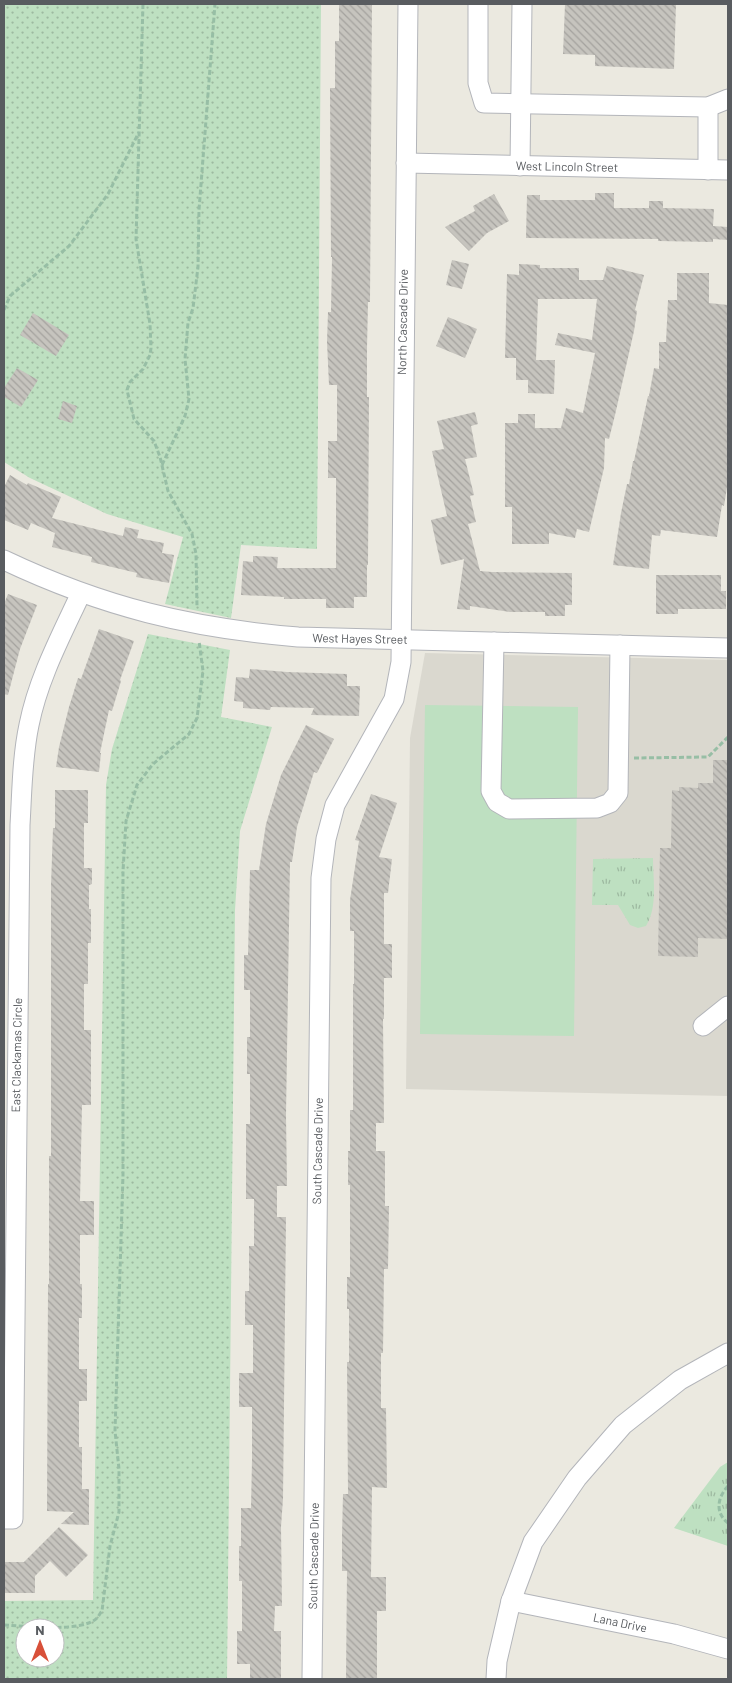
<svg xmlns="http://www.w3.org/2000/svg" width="732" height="1683" font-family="Barlow,sans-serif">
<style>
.education{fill:#dad8cf}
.grass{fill:url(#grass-dots);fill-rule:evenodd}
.park{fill:url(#park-tufts)}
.pitch{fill:#bee0c1}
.building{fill:url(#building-back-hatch)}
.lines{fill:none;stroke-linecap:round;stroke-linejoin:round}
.minor-casing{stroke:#b3b5ba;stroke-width:21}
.path{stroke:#97bea5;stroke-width:3;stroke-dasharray:5 2.5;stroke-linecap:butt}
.minor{stroke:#fff;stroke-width:19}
.labels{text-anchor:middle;stroke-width:4;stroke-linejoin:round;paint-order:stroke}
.street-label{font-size:12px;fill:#595c60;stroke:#fff}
</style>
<defs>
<pattern id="grass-dots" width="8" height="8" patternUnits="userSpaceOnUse" patternTransform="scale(1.25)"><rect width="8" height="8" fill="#bee0c1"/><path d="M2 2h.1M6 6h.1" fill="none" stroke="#9db9a0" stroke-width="1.8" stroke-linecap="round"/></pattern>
<pattern id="park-tufts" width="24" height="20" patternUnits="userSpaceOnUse" patternTransform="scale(1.25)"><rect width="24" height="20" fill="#bee0c1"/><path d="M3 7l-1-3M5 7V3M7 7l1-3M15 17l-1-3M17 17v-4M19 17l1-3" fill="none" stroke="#9db9a0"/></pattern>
<pattern id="building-back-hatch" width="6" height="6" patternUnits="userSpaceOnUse" patternTransform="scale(1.25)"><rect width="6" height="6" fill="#c6c4be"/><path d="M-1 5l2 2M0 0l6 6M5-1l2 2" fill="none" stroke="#a4a29e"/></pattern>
</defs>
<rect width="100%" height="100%" fill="#ebe9e0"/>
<polygon class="education" points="425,653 728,660 728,1096 406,1089 410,738"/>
<g class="grass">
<polygon points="4,4 321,4 317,549 241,545 231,618 165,604 183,537 107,514 30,478 4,462"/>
<path d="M148,634l82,16 -9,67 51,10 -32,104 -5,79 -8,769h-223v-78l89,-1 13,-815 6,-36zM25,1628h30v30h-30z"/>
</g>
<g class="park">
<path d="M653,858c0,22 5,49 -7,68l-8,2 -8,-3 -12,-20h-26l1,-46z"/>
<polygon points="728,1462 728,1546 674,1528 720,1467"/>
</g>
<polygon class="pitch" points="425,705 578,707 574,1036 420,1034"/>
<g class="building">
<polygon points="339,4 372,4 370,302 368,302 367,348 367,397 369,397 368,565 367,565 367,597 354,597 354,608 326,608 326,599 284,599 284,597 241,595 243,561 253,562 253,556 278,557 277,568 336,568 336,478 328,478 328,441 337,441 337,385 329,385 327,342 328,312 331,312 332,257 331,257 330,88 335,88 335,41 339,41"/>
<polygon points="565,4 676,4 674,69 595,66 595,55 563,54"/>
<polygon points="595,193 614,193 614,208 649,208 649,201 663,201 663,208 714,209 713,226 728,227 728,240 713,239 713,242 658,241 658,239 526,238 527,195 540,195 540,200 595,200"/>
<polygon points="494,194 509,221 487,233 469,251 445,227 475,211 473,206"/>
<polygon points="452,260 469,264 462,289 446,285"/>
<polygon points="519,264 540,265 540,268 579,268 579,280 603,280 607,266 644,275 635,310 637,311 634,331 615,415 609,439 605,438 604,468 589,532 577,529 575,538 549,533 549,544 512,544 512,507 505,507 505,423 518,423 518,414 535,414 535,428 561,428 566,408 583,413 595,353 555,345 558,333 592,340 597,299 538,299 536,360 555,360 554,394 528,393 528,380 516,380 516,358 505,358 507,274 519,275"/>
<polygon points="677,273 709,273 709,303 728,305 728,481 724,506 722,505 717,537 661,530 660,536 652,535 649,569 613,565 621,513 627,484 629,484 633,461 634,461 648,396 649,396 654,368 659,369 659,342 666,342 668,300 677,300"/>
<polygon points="33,313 69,335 56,356 20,335"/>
<polygon points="448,317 477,329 465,358 436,346"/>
<polygon points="17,368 38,380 21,407 4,397 4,388"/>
<polygon points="63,401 77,406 72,423 58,419"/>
<polygon points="475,412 478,424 471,426 477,457 465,459 474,495 470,496 476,522 468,524 480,571 492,572 572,573 572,605 565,605 565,616 545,616 545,612 510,612 470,606 470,610 457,609 464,559 441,565 431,520 447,516 432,451 444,449 437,421"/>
<polygon points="10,475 27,485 28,483 61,497 52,518 123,536 125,527 139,530 137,538 164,543 162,553 174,555 169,583 136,577 137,573 91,562 92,557 52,547 55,533 31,523 28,530 4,520 4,487"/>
<polygon points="656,575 721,575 721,591 726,591 726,609 678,609 678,614 656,614"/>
<polygon points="8,594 37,605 20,649 8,695 4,694 4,604"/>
<polygon points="99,629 134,641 120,680 121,681 112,711 109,710 100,753 101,753 99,772 56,767 59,747 69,707 78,678 81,679"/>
<polygon points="250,669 287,672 347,674 347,686 360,686 359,716 311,715 314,708 271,707 270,710 243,708 243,702 234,701 236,677 249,678"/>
<polygon points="306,725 334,739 317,773 314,772 297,827 292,862 290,862 286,1115 287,1186 277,1186 277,1217 286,1217 283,1499 281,1527 282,1606 275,1606 274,1631 281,1631 281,1679 250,1679 250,1664 237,1664 237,1631 242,1631 242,1581 239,1581 239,1546 241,1546 241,1508 251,1508 252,1460 252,1407 239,1407 239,1373 253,1373 253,1325 245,1325 245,1291 249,1291 249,1246 254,1246 254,1199 246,1199 246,1124 250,1124 250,1074 247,1074 247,1037 250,1037 250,990 244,990 244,955 248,955 250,870 259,870 266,824 281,775"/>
<polygon points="713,760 728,760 728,939 698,938 698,957 658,956 660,848 671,848 672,790 679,791 679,787 698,788 698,783 713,783"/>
<polygon points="55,790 88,790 88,823 84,823 84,868 92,868 92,884 89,885 89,909 91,909 91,943 88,943 88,984 84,984 84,1030 91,1030 91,1105 82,1105 80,1201 94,1201 94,1235 80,1235 80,1284 82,1284 82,1318 79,1318 79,1369 87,1369 87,1401 79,1401 79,1447 82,1447 82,1489 89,1489 89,1525 61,1524 74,1512 47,1511 48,1284 49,1284 49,1156 51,1156 51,885 53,828 55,828"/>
<polygon points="371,794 397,803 379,857 392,859 388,893 384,893 384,944 392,944 392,978 384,978 384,1019 383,1019 384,1123 376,1123 376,1151 385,1151 385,1206 389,1206 388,1269 384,1269 383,1353 381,1353 381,1408 386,1408 387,1488 372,1487 371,1577 386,1577 386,1611 377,1611 377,1679 346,1679 347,1571 342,1571 342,1536 343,1494 348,1494 347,1362 349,1362 349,1309 347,1309 347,1277 350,1277 350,1185 348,1185 348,1151 350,1151 350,1110 353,1110 353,984 354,984 354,931 350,931 350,900 359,841 355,840"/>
<polygon points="59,1527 88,1555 66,1577 50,1561 35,1576 35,1593 4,1593 4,1562 24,1562"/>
</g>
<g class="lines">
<defs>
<g id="minor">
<polyline points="478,4 478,83 484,103 708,107 728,99"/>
<polyline points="708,107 708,170"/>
<polyline points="406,163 728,170"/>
<polyline points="520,166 522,4"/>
<path d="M4,560c99,47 186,68 294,77l430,11"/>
<polyline points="494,642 491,791 497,802 509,809 597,808 610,803 618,793 620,645"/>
<polyline points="703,1026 728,1006"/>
<path d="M4,1519h9l7,-694c2,-33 2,-67 9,-100 9,-46 32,-89 52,-132"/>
<polyline points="511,1601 674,1634 728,1649"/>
<polyline points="312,1679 321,878 326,839 335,805 394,699 401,662 408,4"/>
<polyline points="496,1679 497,1661 511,1601 533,1542 577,1478 623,1425 680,1380 728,1353"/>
</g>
</defs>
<use href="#minor" class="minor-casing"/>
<g class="path">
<polyline points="143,4 136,239 150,324 151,348 150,355 143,369 130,382 127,390 134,419 154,441 160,457 168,491 192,534 196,554 197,607"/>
<polyline points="4,310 10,296 69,246 108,194 139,132"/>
<polyline points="162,465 185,416 189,399 185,359 188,323 193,308 198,267 199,210 215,4"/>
<polyline points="634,758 708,757 728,737"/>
<path d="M728,1486c-11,12 -13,27 0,37"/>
<path d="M4,1625c21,1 78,8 93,-7 2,-2 3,-5 5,-7l8,-65 9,-34v-43l-4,-38 8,-256v-304l3,-50 11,-36 16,-21 36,-30 8,-16 6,-47 -4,-30"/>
</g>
<use href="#minor" class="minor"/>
</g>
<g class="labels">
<g class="street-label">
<text transform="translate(567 167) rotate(1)" y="4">West Lincoln Street</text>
<text transform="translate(403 322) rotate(-89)" y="4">North Cascade Drive</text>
<text transform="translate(360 639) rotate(1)" y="4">West Hayes Street</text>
<text transform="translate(17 1055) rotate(-89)" y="4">East Clackamas Circle</text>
<text transform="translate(318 1151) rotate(-89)" y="4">South Cascade Drive</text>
<text transform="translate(314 1556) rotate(-89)" y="4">South Cascade Drive</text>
<text transform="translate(620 1623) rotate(12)" y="4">Lana Drive</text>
</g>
</g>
<rect width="732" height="1683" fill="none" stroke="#595c60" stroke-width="10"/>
<g transform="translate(40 1643)"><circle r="24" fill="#ffffff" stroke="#bdbebf"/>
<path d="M0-4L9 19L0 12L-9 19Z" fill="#d85039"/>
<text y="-8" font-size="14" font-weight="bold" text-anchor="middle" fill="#595c60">N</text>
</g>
</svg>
